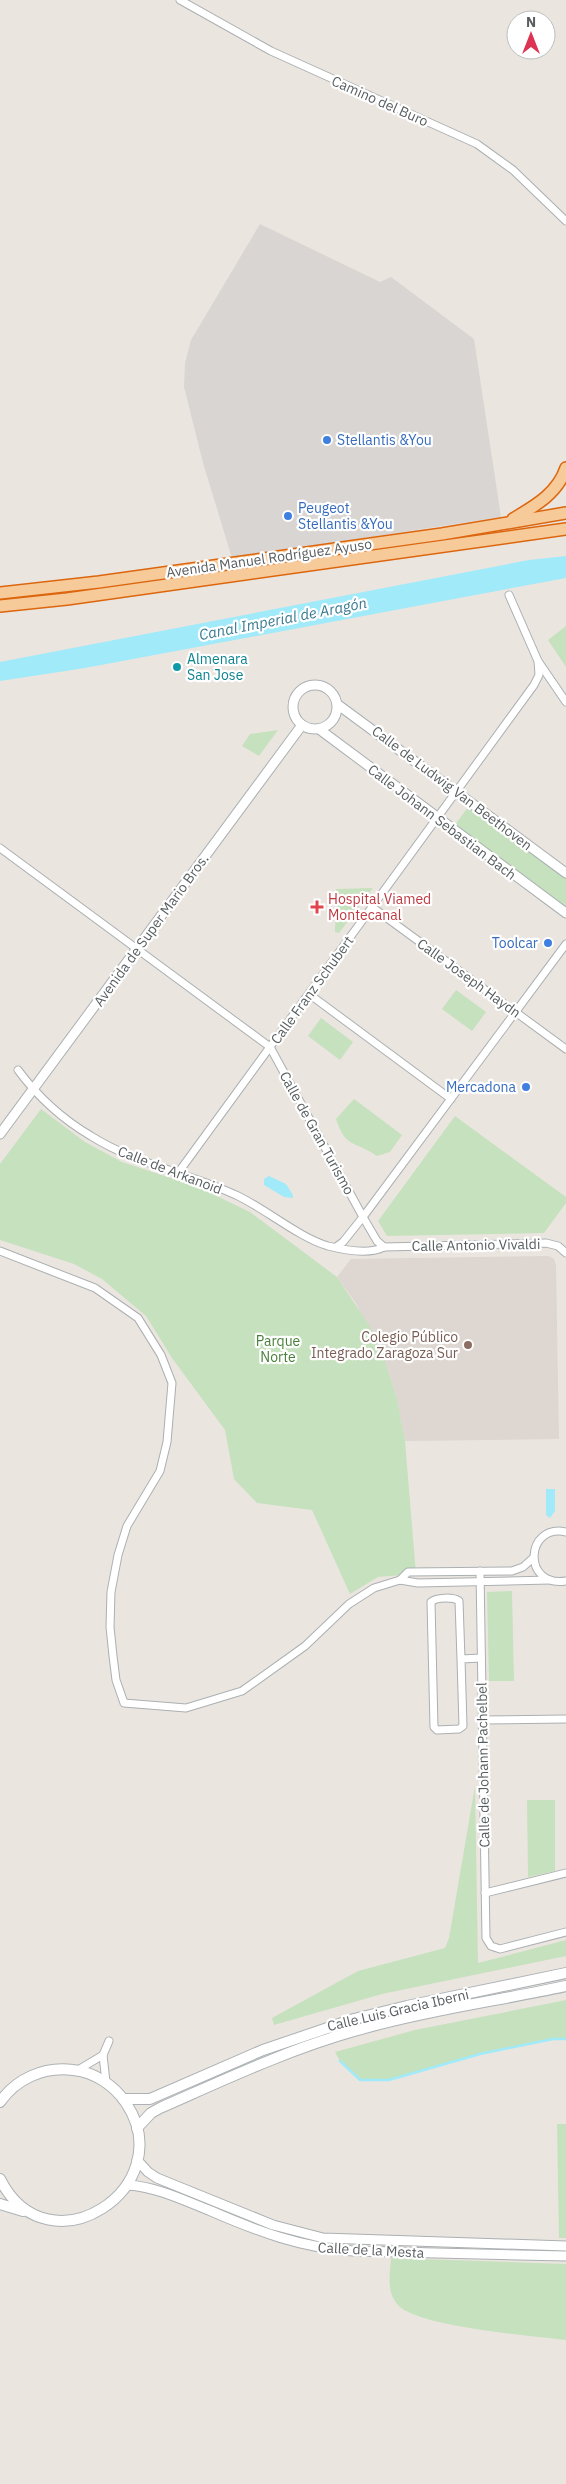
<svg xmlns="http://www.w3.org/2000/svg" width="566" height="2484" font-family="'IBM Plex Sans',sans-serif">
<style>
.industrial{fill:#d9d5d2}
.education{fill:#ddd6d1}
.green{fill:#c6e1bd}
.water{fill:#a1eaf9}
.lines{fill:none;stroke-linecap:round;stroke-linejoin:round}
.stream{stroke:#a1eaf9;stroke-width:2.5}
.minor-casing{stroke:#abb0b2;stroke-width:9}
.tertiary-casing{stroke:#abb0b2;stroke-width:11}
.secondary-casing{stroke:#acb2b5;stroke-width:12}
.trunk-casing{stroke:#dc660e;stroke-width:14}
.minor{stroke:#fff;stroke-width:7}
.tertiary{stroke:#fff;stroke-width:9}
.secondary{stroke:#fff;stroke-width:10}
.trunk{stroke:#f7ca99;stroke-width:11}
.shop-dot{fill:#3f7fe0;stroke:#fff;stroke-width:2}
.culture-dot{fill:#0f9aa8;stroke:#fff;stroke-width:2}
.health-dot{fill:#e0444e;stroke:#fff;stroke-width:2}
.education-dot{fill:#8d6e63;stroke:#fff;stroke-width:2}
.labels{text-anchor:middle;stroke-width:4.5;stroke-linejoin:round;paint-order:stroke}
.street-label{font-size:14px;fill:#585e60;stroke:#fff}
.shop-label{font-size:14px;fill:#366cbe;stroke:#fff;text-anchor:start}
.culture-label{font-size:14px;fill:#0d838f;stroke:#fff;text-anchor:start}
.health-label{font-size:14px;fill:#be3a42;stroke:#fff;text-anchor:start}
.education-label{font-size:14px;fill:#785e54;stroke:#fff;text-anchor:end}
.park-label{font-size:14px;fill:#487f39;stroke:#fff}
.water-label{font-size:15px;font-style:italic;fill:#3a7a8f;stroke:#fff}
</style>
<rect width="100%" height="100%" fill="#ebe5e0"/>
<polygon class="industrial" points="260,224 380,282 391,277 474,339 501,517 232,558 203,463 184,387 185,363 191,340"/>
<polygon class="education" points="549,1256 554,1259 556,1265 559,1439 405,1441 397,1399 384,1358 355,1302 337,1277 351,1259"/>
<g class="green">
<polygon points="566,626 566,667 548,640"/>
<polygon points="278,730 259,756 242,746 250,734"/>
<polygon points="469,806 566,877 566,908 454,826"/>
<polygon points="373,888 339,933 335,932 336,889"/>
<polygon points="456,990 486,1012 472,1031 442,1009"/>
<polygon points="321,1018 353,1042 340,1060 308,1036"/>
<path d="M354,1099l48,36 -12,17 -13,4c-23,-16 -31,-7 -41,-37z"/>
<polygon points="41,1109 85,1142 122,1162 198,1187 250,1212 337,1277 369,1325 384,1358 397,1399 405,1441 416,1574 378,1577 350,1594 312,1510 257,1503 234,1479 225,1430 172,1358 146,1316 102,1279 74,1264 0,1240 0,1164"/>
<polygon points="455,1116 566,1197 566,1203 544,1233 387,1236 378,1221"/>
<polygon points="512,1591 514,1681 489,1681 487,1592"/>
<polygon points="475,1786 478,1963 566,1940 566,1956 382,1994 274,2025 272,2018 358,1971 445,1948 449,1938"/>
<polygon points="527,1800 555,1800 555,1871 528,1877"/>
<polygon points="566,2000 566,2039 553,2039 480,2054 389,2080 360,2080 340,2061 335,2052 415,2030"/>
<polygon points="557,2124 566,2124 566,2238 559,2238"/>
<path d="M391,2258l175,6v76c-33,-4 -148,-13 -168,-35 -12,-13 -8,-30 -7,-47z"/>
</g>
<g class="water">
<polygon points="566,556 566,578 85,668 0,681 0,662 529,560"/>
<polygon points="269,1176 286,1184 293,1195 293,1198 284,1197 264,1185 264,1179"/>
<polygon points="546,1489 555,1489 555,1511 550,1518 546,1515"/>
</g>
<g class="lines">
<polyline class="stream" points="340,2061 360,2080 389,2080 480,2054 553,2039 566,2039"/>
<defs>
<g id="minor">
<polyline points="180,0 271,51 477,144 513,170 566,221"/>
<polyline points="509,595 538,661 566,702"/>
<polyline points="0,848 270,1047 363,1217 377,1241 384,1247"/>
<polyline points="372,907 566,1049"/>
<polyline points="309,994 451,1099"/>
<path d="M18,1070c20,27 44,49 73,66 46,29 99,37 147,60 29,14 62,42 90,50 16,4 41,9 56,1"/>
<polyline points="178,1173 534,685 539,675 538,661"/>
<polyline points="336,1247 343,1242 363,1217 566,944"/>
<polyline points="384,1247 546,1243 558,1246 566,1253"/>
<polyline points="0,1251 95,1288 138,1318 161,1355 172,1383 167,1442 160,1471 127,1526 118,1555 111,1592 110,1627 113,1656 116,1680 124,1703 186,1708 242,1691 305,1646 349,1604 374,1588 400,1580 418,1583 550,1580"/>
<path d="M566,1532c-41,-9 -44,56 0,49"/>
<polyline points="480,1571 486,1938 491,1946 500,1949 566,1932"/>
<polyline points="400,1580 408,1572 512,1571 523,1567 533,1558"/>
<path d="M461,1659l2,67 -4,3 -22,1 -3,-3 -3,-125c6,-5 22,-5 28,-1l2,58 20,-1"/>
<polyline points="482,1720 566,1719"/>
<polyline points="485,1893 566,1873"/>
<polyline points="78,2070 103,2055"/>
<polyline points="106,2082 103,2055 109,2041"/>
</g>
<g id="tertiary">
<circle cx="315" cy="707" r="22"/>
<polyline points="337,704 566,873"/>
<polyline points="319,729 566,913"/>
<polyline points="0,1134 302,725"/>
<polyline points="137,2160 148,2172 157,2178 273,2225 323,2238 566,2246"/>
<path d="M128,2185c29,2 55,15 83,26 46,20 91,37 142,40l213,5"/>
</g>
<g id="secondary">
<polyline points="123,2099 150,2099 263,2050 354,2019 407,2006 566,1973"/>
<path d="M0,2102c16,-23 44,-36 73,-32 21,2 41,15 53,33 56,84 -78,172 -126,76"/>
<path d="M137,2128l14,-15 9,-5c64,-28 127,-58 194,-77 70,-20 142,-30 212,-45"/>
<polyline points="0,2204 23,2211"/>
</g>
<g id="trunk">
<path d="M513,519c22,-13 45,-26 53,-51"/>
<polyline points="0,593 99,582 442,534 566,513"/>
<polyline points="0,606 67,599 566,529"/>
</g>
</defs>
<use href="#minor" class="minor-casing"/>
<use href="#tertiary" class="tertiary-casing"/>
<use href="#secondary" class="secondary-casing"/>
<use href="#trunk" class="trunk-casing"/>
<use href="#minor" class="minor"/>
<use href="#tertiary" class="tertiary"/>
<use href="#secondary" class="secondary"/>
<use href="#trunk" class="trunk"/>
</g>
<g class="shop-dot">
<circle cx="327" cy="440" r="5"/>
<circle cx="288" cy="516" r="5"/>
<circle cx="548" cy="943" r="5"/>
<circle cx="526" cy="1087" r="5"/>
</g>
<circle class="culture-dot" cx="177" cy="667" r="5"/>
<path class="health-dot" d="M314.5 899.5h5v5h5v5h-5v5h-5v-5h-5v-5h5z"/>
<circle class="education-dot" cx="468" cy="1345" r="5"/>
<g class="labels">
<g class="street-label">
<text transform="translate(380 101) rotate(24)" y="5">Camino del Buro</text>
<text transform="translate(269 558) rotate(-8)" y="5">Avenida Manuel Rodríguez Ayuso</text>
<text transform="translate(452 788) rotate(37)" y="5">Calle de Ludwig Van Beethoven</text>
<text transform="translate(442 822) rotate(37)" y="5">Calle Johann Sebastian Bach</text>
<text transform="translate(151 930) rotate(-54)" y="5">Avenida de Super Mario Bros.</text>
<text transform="translate(469 978) rotate(36)" y="5">Calle Joseph Haydn</text>
<text transform="translate(312 990) rotate(-54)" y="5">Calle Franz Schubert</text>
<text transform="translate(317 1133) rotate(61)" y="5">Calle de Gran Turismo</text>
<text transform="translate(170 1170) rotate(21)" y="5">Calle de Arkanoid</text>
<text transform="translate(476 1245) rotate(-1)" y="5">Calle Antonio Vivaldi</text>
<text transform="translate(483 1765) rotate(-91)" y="5">Calle de Johann Pachelbel</text>
<text transform="translate(398 2010) rotate(-13)" y="5">Calle Luis Gracia Iberni</text>
<text transform="translate(371 2250) rotate(3)" y="5">Calle de la Mesta</text>
</g>
<g class="shop-label">
<text x="337" y="445">Stellantis &amp;You</text>
<text x="298" y="513">Peugeot<tspan x="298" dy="16">Stellantis &amp;You</tspan></text>
<text x="538" y="948" text-anchor="end">Toolcar</text>
<text x="516" y="1092" text-anchor="end">Mercadona</text>
</g>
<g class="culture-label">
<text x="187" y="664">Almenara<tspan x="187" dy="16">San Jose</tspan></text>
</g>
<g class="health-label">
<text x="328" y="904">Hospital Viamed<tspan x="328" dy="16">Montecanal</tspan></text>
</g>
<g class="education-label">
<text x="458" y="1342">Colegio Público<tspan x="458" dy="16">Integrado Zaragoza Sur</tspan></text>
</g>
<g class="park-label">
<text x="278" y="1346">Parque<tspan x="278" dy="16">Norte</tspan></text>
</g>
<g class="water-label">
<text transform="translate(283 619) rotate(-11)" y="5">Canal Imperial de Aragón</text>
</g>
</g>
<g transform="translate(531 35)"><circle r="24" fill="#ffffff" stroke="#bcbfbf"/>
<path d="M0-4L9 19L0 12L-9 19Z" fill="#dd3353"/>
<text y="-8" font-size="14" font-weight="bold" text-anchor="middle" fill="#585e60">N</text>
</g>
</svg>
